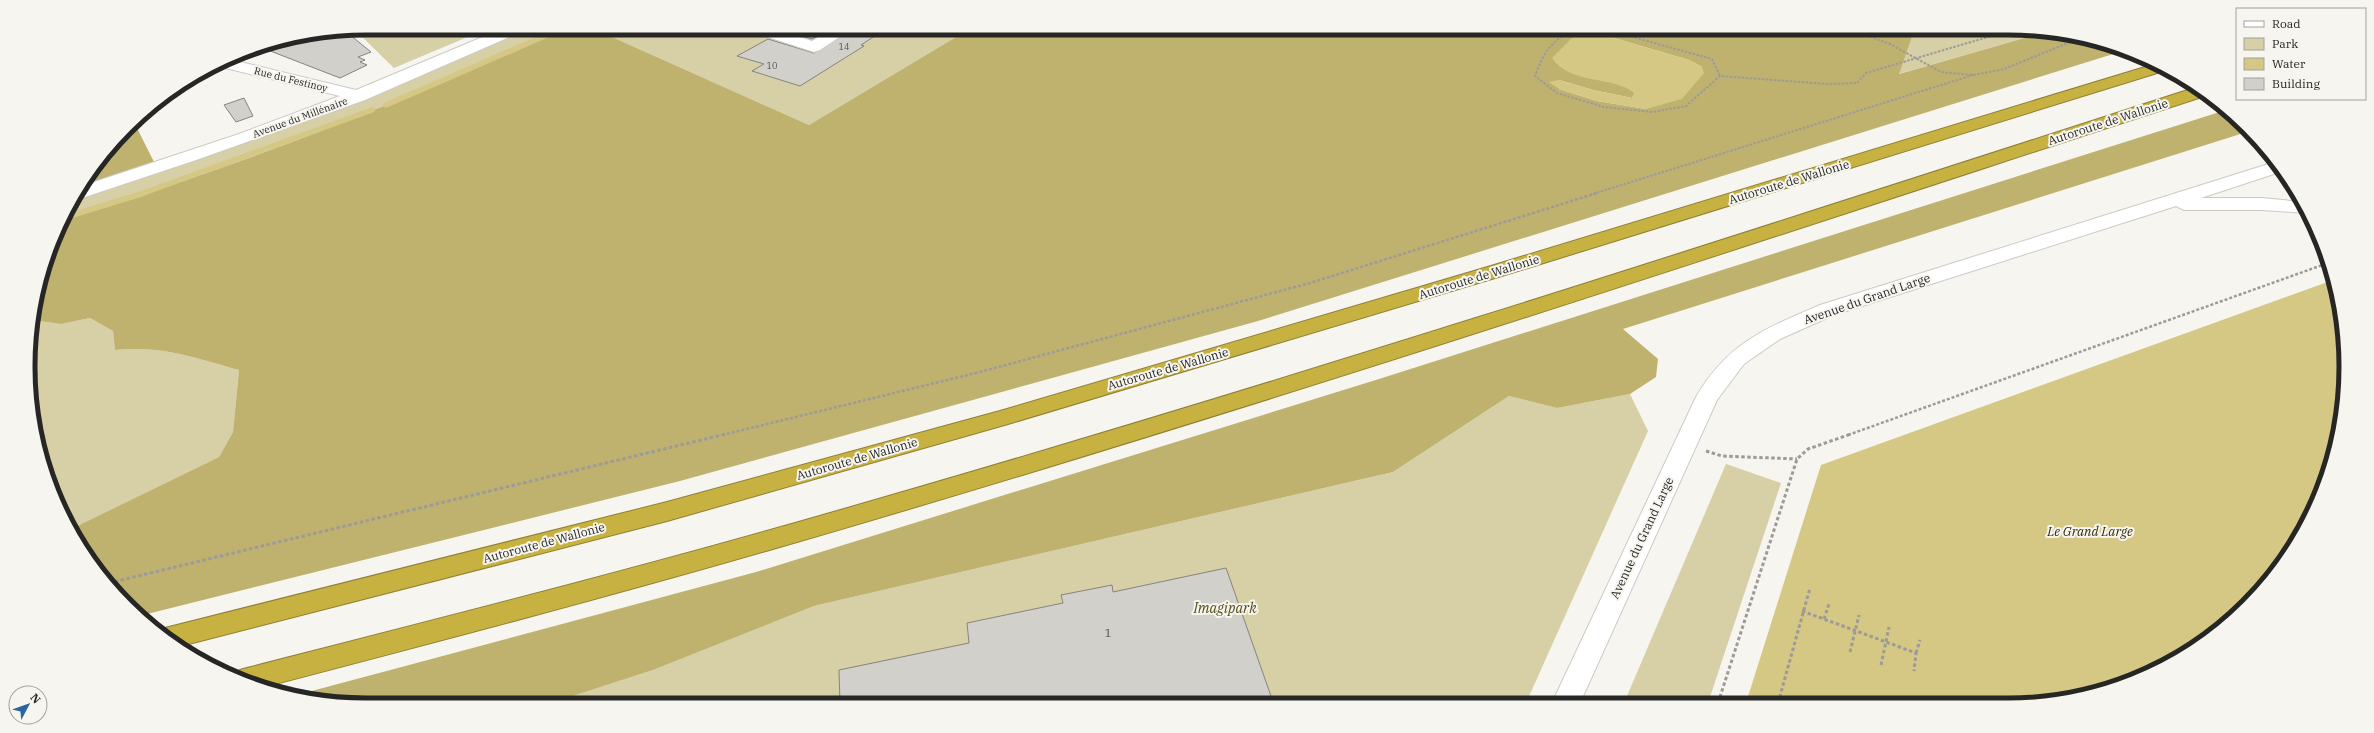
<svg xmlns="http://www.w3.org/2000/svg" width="2374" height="733" font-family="'IBM Plex Serif',serif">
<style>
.green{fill:#d7cfa5}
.forest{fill:#bfb26f;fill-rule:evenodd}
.water{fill:#d5c784}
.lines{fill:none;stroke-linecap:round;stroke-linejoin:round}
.stream-far1{stroke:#d5c784;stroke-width:5.5}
.stream{stroke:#d5c784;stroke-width:6}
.building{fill:#d1d0cb;stroke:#85847f}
.minor-casing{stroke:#cbcac5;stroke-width:2}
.motorway-casing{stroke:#8f8137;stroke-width:2}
.path-far2{stroke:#9c9b97;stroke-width:2;stroke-dasharray:2.5 1.5;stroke-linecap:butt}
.path-far1{stroke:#9c9b97;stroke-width:2.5;stroke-dasharray:3 2;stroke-linecap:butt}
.path{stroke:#9c9b97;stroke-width:3;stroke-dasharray:3.5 2.5;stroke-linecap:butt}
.minor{fill:#fff;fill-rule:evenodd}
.motorway{fill:#c7b241;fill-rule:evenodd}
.labels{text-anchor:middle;stroke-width:4;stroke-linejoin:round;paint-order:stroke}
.far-number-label{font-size:9px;fill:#51504e}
.far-street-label{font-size:10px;fill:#262624;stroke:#f6f5ef}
.street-label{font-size:12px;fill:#262624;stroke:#f6f5ef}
.near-number-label{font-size:12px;fill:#51504e}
.water-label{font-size:13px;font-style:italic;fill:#322c0e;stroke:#f6f5ef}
.near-park-label{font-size:14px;font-style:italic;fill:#564d19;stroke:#f6f5ef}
.rim{fill:none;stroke:#262624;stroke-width:5}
</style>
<rect width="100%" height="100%" fill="#f6f5ef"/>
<g class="green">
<polygon points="367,28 489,28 394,68 354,29"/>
<path d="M517,28h46c-161,74 -330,142 -500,190l15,-25 178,-59z"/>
<polygon points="592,28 971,28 809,125"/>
<polygon points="1915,28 2007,28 2045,32 1898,74"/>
<path d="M90,318l23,13 2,19c46,-5 81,8 124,20l-6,62 -14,25 -146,71 -34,-74 -10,-66 2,-65 1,-3 29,4z"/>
<polygon points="1630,394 1648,431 1526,703 545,705 653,670 814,606 1393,472 1509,396 1557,408"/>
<polygon points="1726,464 1781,483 1708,703 1624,703"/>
</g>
<g class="forest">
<path d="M563,28h29l217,97 162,-97h944l-16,46 146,-42 29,3 52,15 -868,271 -578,160 -541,135c-28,-23 -51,-55 -66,-88l146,-71 14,-25 6,-62c-43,-12 -78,-25 -124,-20l-2,-19 -23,-13 -29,6 -29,-4 31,-102c170,-48 339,-116 500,-190zM1585,31l12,2 92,27 13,7 -56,42 -49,-8 -38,-12v-9l34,10 39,8 3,-5 -10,-7 -49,-52z"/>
<polygon points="2226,110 2250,131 1623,329 1658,359 1656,377 1630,394 1557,408 1509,396 1393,472 814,606 653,670 545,705 367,705 293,696 756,572 1379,379"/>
<polygon points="134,122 157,168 78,193 98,160"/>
</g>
<g class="water">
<path d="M1585,31l12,2 92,27 13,7 2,6 -22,26 -36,10 -49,-8 -38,-12 -10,-7 10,-2 34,10 39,8 3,-5c-24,-18 -65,-8 -83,-35l24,-24z"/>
<polygon points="2333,280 2340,301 2346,367 2339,433 2301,536 2231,621 2157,670 2051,702 1746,703 1821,465"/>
</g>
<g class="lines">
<g class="stream-far1">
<polyline points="386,105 563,28"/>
<polyline points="141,194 372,110"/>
</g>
<polyline class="stream" points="63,218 144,193"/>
</g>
<g class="building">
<polygon points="785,28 831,28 812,39 782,30"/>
<polygon points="854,28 887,28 861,45 864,46 800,86 752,71 764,64 737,56 768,39 814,53"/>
<polygon points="344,30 371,52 358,57 365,60 360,62 367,65 340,78 260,47 301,34"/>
<polygon points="244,98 253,116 236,122 224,105"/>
<polygon points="1226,568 1272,699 1267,700 1268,703 840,704 839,670 969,643 967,623 1063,603 1061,595 1112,585 1113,592"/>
</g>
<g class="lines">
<defs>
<g id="minor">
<polygon points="504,28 525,28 523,31 365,100 196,160 85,197 75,198 82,186 239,134 340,96 217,66 228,59 356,90"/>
<polygon points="747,28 771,28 812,41 834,28 853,28 820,50 814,52 749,31"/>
<path d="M2275,162l8,9 -82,27h61l40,4 5,11 -45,-3h-78l-8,-4 -342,109 -54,24 -36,25 -27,36 -137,303h-28l144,-306c32,-54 68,-68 124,-92z"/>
</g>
<g id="motorway">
<polygon points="2155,64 2167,70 1505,275 1008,424 667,521 177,647 157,630 667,502 1000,411 1491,266"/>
<path d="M2197,87l11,8c-479,156 -958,316 -1442,456 -166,48 -334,92 -502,136l-33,-11 2,-3 10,-4c199,-51 397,-101 594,-158 456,-131 908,-278 1360,-424z"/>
</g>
</defs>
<use href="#minor" class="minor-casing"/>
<use href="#motorway" class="motorway-casing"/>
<g class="path-far2">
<path d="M1576,28c-25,13 -32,23 -41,48l22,17 47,14 49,5 33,-6 34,-30 108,8 29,-1 9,-10 149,-44"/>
<polyline points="1600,28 1712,59 1720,76"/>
<polyline points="1655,28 1700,34 1812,33 1840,36 1863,34 1890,44 1941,72 1973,75 2004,69 2083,37"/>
<polyline points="1593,194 1973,75"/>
</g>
<g class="path-far1">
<polyline points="722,435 976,373 1310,283 1597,193"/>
<polyline points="1848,435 2328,263"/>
</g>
<g class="path">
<polyline points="1706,451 1722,456 1797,459"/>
<polyline points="109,583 726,434"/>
<polyline points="1802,611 1916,653 1914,671"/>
<polyline points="1824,619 1829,604"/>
<polyline points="1850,652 1859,615"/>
<polyline points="1916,653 1920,640"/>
<polyline points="1881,665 1889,627"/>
<polyline points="1718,703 1797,459 1808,449 1851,434"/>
<polyline points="1778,703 1810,588"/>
</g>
<use href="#minor" class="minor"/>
<use href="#motorway" class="motorway"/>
</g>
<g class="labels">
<g class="far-number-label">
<text x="844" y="50">14</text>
<text x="772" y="69">10</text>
</g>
<g class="far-street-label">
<text transform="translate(291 79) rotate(14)" y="4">Rue du Festinoy</text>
<text transform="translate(300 117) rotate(-20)" y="4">Avenue du Millénaire</text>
</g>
<g class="street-label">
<text transform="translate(2108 122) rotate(-18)" y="4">Autoroute de Wallonie</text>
<text transform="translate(1789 182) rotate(-17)" y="4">Autoroute de Wallonie</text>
<text transform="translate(1479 277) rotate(-17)" y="4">Autoroute de Wallonie</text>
<text transform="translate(1867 299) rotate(-19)" y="4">Avenue du Grand Large</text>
<text transform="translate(1168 369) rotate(-16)" y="4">Autoroute de Wallonie</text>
<text transform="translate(857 459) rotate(-16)" y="4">Autoroute de Wallonie</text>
<text transform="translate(1642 538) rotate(-65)" y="4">Avenue du Grand Large</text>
<text transform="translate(544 543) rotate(-15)" y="4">Autoroute de Wallonie</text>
</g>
<g class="near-number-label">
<text x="1108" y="637">1</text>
</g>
<g class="water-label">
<text x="2090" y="536">Le Grand Large</text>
</g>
<g class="near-park-label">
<text x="1225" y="613">Imagipark</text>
</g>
</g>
<path d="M0 0H2374V733H0ZM366 35H2008A331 331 0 0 1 2339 366V367A331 331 0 0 1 2008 698H366A331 331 0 0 1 35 367V366A331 331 0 0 1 366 35Z" fill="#f6f5ef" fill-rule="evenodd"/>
<path class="rim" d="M366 35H2008A331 331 0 0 1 2339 366V367A331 331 0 0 1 2008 698H366A331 331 0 0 1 35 367V366A331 331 0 0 1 366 35Z"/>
<rect x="2236" y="8" width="130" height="92" fill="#f6f5ef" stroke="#a3a29e"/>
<rect x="2244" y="21" width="20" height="6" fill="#ffffff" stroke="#a3a29e"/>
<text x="2272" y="28" font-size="12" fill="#262624">Road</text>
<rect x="2244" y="38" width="20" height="12" fill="#d7cfa5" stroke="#a3a29e"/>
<text x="2272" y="48" font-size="12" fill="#262624">Park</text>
<rect x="2244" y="58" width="20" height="12" fill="#d5c784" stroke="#a3a29e"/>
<text x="2272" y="68" font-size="12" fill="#262624">Water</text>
<rect x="2244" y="78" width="20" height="12" fill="#d1d0cb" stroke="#a3a29e"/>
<text x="2272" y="88" font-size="12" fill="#262624">Building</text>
<g transform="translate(28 705) rotate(49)"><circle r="19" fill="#f6f5ef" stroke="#a3a29e"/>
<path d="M0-3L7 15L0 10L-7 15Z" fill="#2a679e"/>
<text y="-6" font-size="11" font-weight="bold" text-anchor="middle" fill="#262624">N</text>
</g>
</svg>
